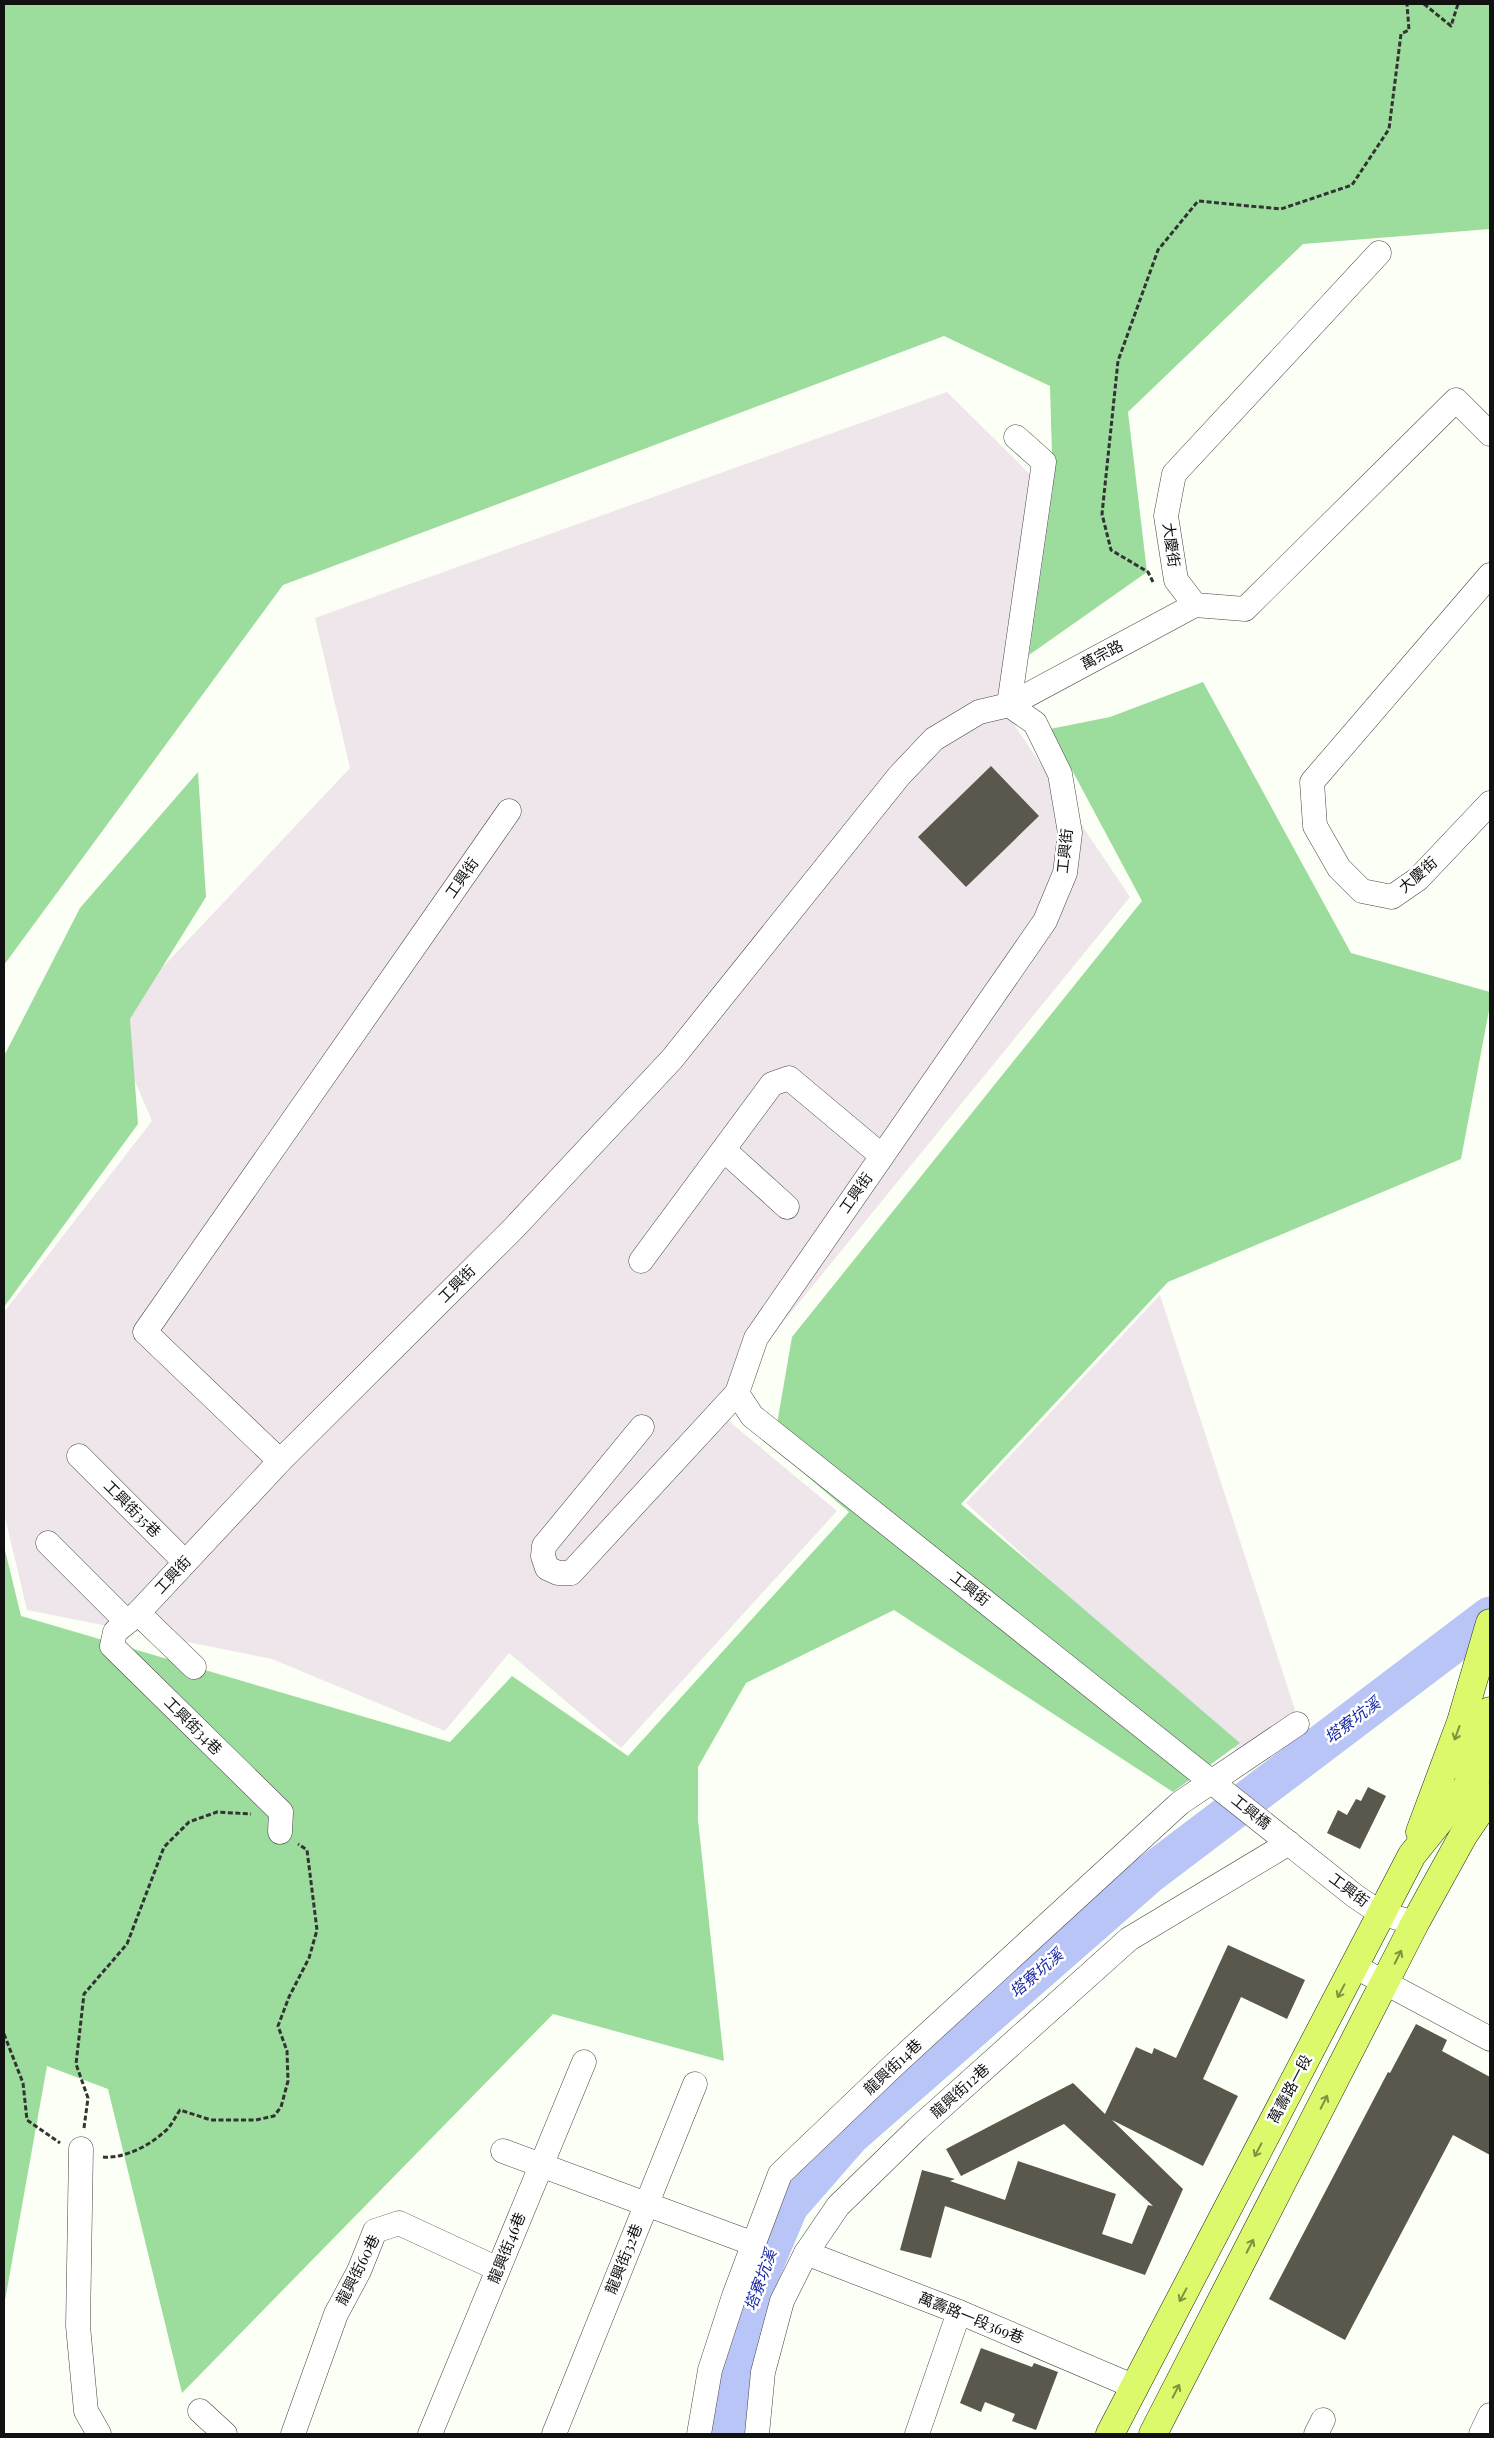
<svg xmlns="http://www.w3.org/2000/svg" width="1494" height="2438" font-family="'Playfair Display','Noto Sans TC',serif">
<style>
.industrial{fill:#efe6ec}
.forest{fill:#9cdc9c}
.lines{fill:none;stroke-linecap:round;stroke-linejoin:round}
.river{stroke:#b9c4f7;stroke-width:39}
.building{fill:#5a584d}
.minor-casing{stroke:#444;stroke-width:25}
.major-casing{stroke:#222;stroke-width:29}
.path{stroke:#333;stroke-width:3;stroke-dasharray:5 2.5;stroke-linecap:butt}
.minor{stroke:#fff;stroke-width:24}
.major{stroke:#dbf96b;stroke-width:28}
.oneway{stroke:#809142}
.labels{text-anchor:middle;stroke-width:5;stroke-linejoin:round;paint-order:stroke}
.street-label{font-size:15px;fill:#111;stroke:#fff}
.water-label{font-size:16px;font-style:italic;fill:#1727a5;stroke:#fff}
</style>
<rect width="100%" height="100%" fill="#fcfff5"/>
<g class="industrial">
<polygon points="947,392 1060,504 1013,723 1130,897 713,1408 837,1511 621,1748 509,1653 445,1731 272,1659 27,1610 4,1513 4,1312 152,1121 110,1023 350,768 315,618"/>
<polygon points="1160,1295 1296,1713 1238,1752 966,1503"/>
</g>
<g class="forest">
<polygon points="4,4 1490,4 1490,229 1303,244 1128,412 1147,572 1029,655 1053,488 1050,386 944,336 283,585 4,965"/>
<polygon points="1203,682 1351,953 1490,992 1490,1005 1461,1159 1168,1282 961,1504 1240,1743 1173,1792 894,1610 746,1683 698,1767 698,1820 724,2061 553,2014 182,2393 108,2089 47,2066 4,2306 4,1546 21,1616 450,1742 512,1676 628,1756 849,1512 773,1447 792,1337 1142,901 1050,729 1110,717"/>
<polygon points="198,772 206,897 130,1019 138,1124 4,1307 4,1056 80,908"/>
</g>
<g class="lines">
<polyline class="river" points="725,2434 750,2298 789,2206 851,2135 1148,1875 1490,1616"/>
</g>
<g class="building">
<polygon points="991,766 1039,816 966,887 918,837"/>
<polygon points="1368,1787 1386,1796 1360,1849 1327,1833 1338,1810 1347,1815 1356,1799 1361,1801"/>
<polygon points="1228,1945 1305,1980 1287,2019 1241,1997 1203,2079 1238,2096 1203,2166 1112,2120 1183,2189 1145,2275 945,2206 931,2258 900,2250 922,2170 955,2179 950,2181 1005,2200 1018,2161 1116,2194 1102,2234 1132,2244 1148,2205 1153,2206 1064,2124 961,2176 946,2149 1073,2083 1105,2114 1136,2047 1152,2054 1154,2048 1176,2058"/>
<polygon points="1416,2024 1447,2040 1442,2051 1490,2077 1490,2155 1453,2135 1345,2340 1269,2299 1388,2072 1390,2073"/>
<polygon points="981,2348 1032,2367 1034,2363 1058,2372 1036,2430 1012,2421 1015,2414 985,2402 981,2412 960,2403"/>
</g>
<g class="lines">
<defs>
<g id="minor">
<polyline points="1379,253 1174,474 1166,516 1176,580 1195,605 1245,609 1456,400 1490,434"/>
<polyline points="1490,575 1312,782 1315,826 1339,868 1362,891 1392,897 1418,879 1490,803"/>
<polyline points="1009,705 1044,462 1016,437"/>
<polyline points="1009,705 1195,605"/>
<polyline points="509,811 145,1332 280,1461 514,1228 672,1059 899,776 934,739 979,712 1009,705 1035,723 1060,774 1070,833 1065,873 1045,921 756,1338 737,1393 752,1416 1355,1896 1380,1913 1415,1923"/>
<polyline points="724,1150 787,1207"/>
<polyline points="641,1261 772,1084 789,1078 882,1156"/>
<polyline points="642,1427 544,1546 543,1556 547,1568 558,1573 571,1573 737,1393"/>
<polyline points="79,1456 185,1562"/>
<polyline points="48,1543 127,1622"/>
<polyline points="138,1613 194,1667"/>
<polyline points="280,1832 281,1812 112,1646 115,1632 138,1613 280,1461"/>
<polyline points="1354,1966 1490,2039"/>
<polyline points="81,2149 78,2326 86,2411 99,2434"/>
<polyline points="503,2151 754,2244"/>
<polyline points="806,2253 959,2312 1135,2387"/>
<polyline points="200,2411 225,2434"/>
<polyline points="293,2434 336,2314 359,2271 375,2231 399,2223 498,2269"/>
<polyline points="430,2434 584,2062"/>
<polyline points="554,2434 695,2084"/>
<polyline points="699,2434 710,2370 734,2296 780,2174 894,2065 1180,1803 1297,1724"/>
<polyline points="757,2434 763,2372 782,2301 806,2253 838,2206 917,2129 1129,1939 1289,1843"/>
<polyline points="917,2434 959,2312"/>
<polyline points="1316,2434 1323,2420"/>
<polyline points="1481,2434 1490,2415"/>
</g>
<g id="major">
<polyline points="1469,1776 1490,1711"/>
<polyline points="1420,1832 1461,1722 1490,1623"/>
<polyline points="1110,2434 1412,1855 1490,1758"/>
<polyline points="1153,2434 1415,1923 1463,1836 1490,1796"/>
</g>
</defs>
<use href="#minor" class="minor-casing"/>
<use href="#major" class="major-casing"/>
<g class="path">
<polyline points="1424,4 1451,26 1458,4"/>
<polyline points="1153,582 1148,572 1111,550 1102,514 1118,361 1158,250 1198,201 1281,209 1352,185 1389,129 1401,34 1409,30 1407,4"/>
<polyline points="4,2034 23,2083 27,2120 60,2143"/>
<polyline points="84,2128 88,2098 76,2064 84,1994 127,1944 164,1847 189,1822 217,1812 251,1814"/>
<path d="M103,2157c20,2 46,-11 61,-25 7,-5 11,-15 16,-22l31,10h45l18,-4 7,-9 7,-26 -1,-30 -9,-25 11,-29 20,-39 8,-28 -10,-80 -9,-6"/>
</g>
<use href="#minor" class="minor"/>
<use href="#major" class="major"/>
</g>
<defs><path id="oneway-shaft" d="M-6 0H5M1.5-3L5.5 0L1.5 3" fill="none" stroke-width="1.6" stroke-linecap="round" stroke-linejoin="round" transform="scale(1.25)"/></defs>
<g class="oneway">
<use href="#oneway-shaft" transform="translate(1457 1733) rotate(110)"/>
<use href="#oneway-shaft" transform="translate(1398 1957) rotate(-63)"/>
<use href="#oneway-shaft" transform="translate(1341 1991) rotate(118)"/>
<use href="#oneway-shaft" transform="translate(1324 2102) rotate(-63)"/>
<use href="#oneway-shaft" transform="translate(1258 2150) rotate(118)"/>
<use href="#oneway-shaft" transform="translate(1250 2246) rotate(-63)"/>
<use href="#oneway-shaft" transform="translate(1183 2295) rotate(118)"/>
<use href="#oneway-shaft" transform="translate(1176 2391) rotate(-63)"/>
</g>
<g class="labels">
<g class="street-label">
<text transform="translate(1171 545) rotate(82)" y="5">大慶街</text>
<text transform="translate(1102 655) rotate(-28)" y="5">萬宗路</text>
<text transform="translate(1065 851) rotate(-84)" y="5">工興街</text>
<text transform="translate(1418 875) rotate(-41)" y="5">大慶街</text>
<text transform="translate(462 878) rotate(-55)" y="5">工興街</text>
<text transform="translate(856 1193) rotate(-55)" y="5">工興街</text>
<text transform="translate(457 1284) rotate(-45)" y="5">工興街</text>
<text transform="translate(132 1509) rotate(45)" y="5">工興街35巷</text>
<text transform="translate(173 1575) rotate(-47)" y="5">工興街</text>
<text transform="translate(970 1589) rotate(38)" y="5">工興街</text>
<text transform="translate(193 1726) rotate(45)" y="5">工興街34巷</text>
<text transform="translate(1251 1812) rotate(39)" y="5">工興橋</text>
<text transform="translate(1349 1890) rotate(37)" y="5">工興街</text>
<text transform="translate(893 2067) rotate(-43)" y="5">龍興街14巷</text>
<text transform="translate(1290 2089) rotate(-62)" y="5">萬壽路一段</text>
<text transform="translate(960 2091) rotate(-42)" y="5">龍興街12巷</text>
<text transform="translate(507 2248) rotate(-68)" y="5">龍興街46巷</text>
<text transform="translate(624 2259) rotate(-68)" y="5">龍興街32巷</text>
<text transform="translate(358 2270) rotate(-63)" y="5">龍興街60巷</text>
<text transform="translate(971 2318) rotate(22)" y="5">萬壽路一段369巷</text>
</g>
<g class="water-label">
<text transform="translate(1352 1720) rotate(-37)" y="6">塔寮坑溪</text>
<text transform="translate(1036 1973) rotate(-41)" y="6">塔寮坑溪</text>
<text transform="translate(760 2280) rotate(-70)" y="6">塔寮坑溪</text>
</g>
</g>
<rect width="1494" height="2438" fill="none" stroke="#111111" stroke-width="10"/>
</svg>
